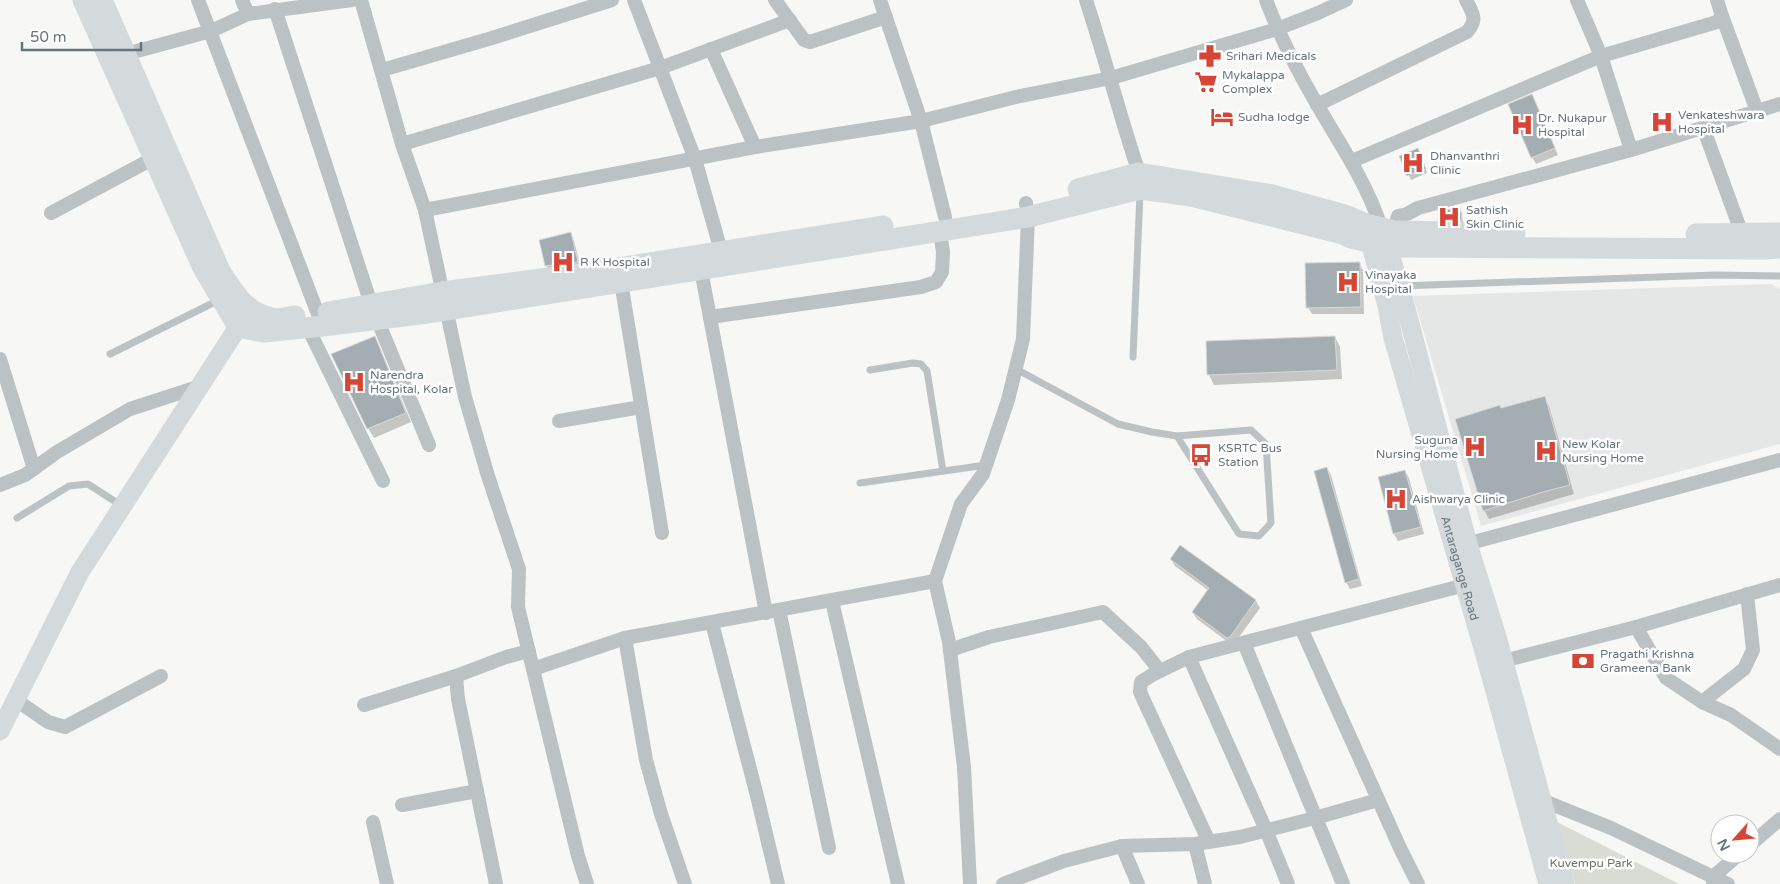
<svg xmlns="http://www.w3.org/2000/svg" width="1780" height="884" font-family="'Varela Round',sans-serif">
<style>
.built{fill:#e5e7e6}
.green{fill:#d8dcd4}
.shadow{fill:#0003}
.building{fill:#a4aeb2;stroke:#d9d9d7}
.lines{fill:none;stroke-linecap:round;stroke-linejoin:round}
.lane{stroke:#bcc2c4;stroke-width:7}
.street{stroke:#bcc2c4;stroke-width:14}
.secondary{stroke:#d4d9db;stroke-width:19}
.primary{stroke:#d4d9db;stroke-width:21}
.labels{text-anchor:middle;stroke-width:5;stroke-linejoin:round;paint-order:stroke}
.poi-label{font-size:12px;fill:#65767e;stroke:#fff;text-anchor:start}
.street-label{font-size:12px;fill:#65767e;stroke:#fff}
.park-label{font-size:12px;fill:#697663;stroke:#fff}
</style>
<rect width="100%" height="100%" fill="#f7f7f5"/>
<polygon class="built" points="1771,284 1780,289 1780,444 1481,526 1413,296"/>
<polygon class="green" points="1557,822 1679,884 1575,884"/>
<g class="shadow">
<polygon points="1532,96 1558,155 1536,164 1532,157"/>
<polygon points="1419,154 1427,173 1411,180 1400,156"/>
<polygon points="1459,208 1462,213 1463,224 1446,223 1443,219"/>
<polygon points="570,234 574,241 581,268 550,272 546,265"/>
<polygon points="1359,263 1363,270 1364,314 1312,314 1308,307"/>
<polygon points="1335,337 1340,347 1342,379 1214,385 1209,375 1207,342"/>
<polygon points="374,338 379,347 411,422 374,438 368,428"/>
<polygon points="1544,397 1549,406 1574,494 1489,519 1484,510 1501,409"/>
<polygon points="1327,468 1331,475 1362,586 1350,589 1346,582"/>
<polygon points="1405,471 1409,478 1424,534 1398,541 1394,534 1379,478"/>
<polygon points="1180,547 1256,601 1260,608 1234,644 1232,645 1197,619 1193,613 1209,591 1175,566 1171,559"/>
</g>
<g class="building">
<polygon points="1532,94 1555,148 1531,158 1508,104"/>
<polygon points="1418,148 1426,169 1407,176 1399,156"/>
<polygon points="1460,207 1462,220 1442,219 1441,211"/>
<polygon points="571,232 578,262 545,266 539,240"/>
<polygon points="1360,262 1361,307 1306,308 1305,263"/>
<polygon points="375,336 406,413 367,429 331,354"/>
<polygon points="1335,336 1337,370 1207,375 1206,341"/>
<polygon points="1545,396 1570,485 1543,492 1483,511 1455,419 1500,405 1501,408"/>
<polygon points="1327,467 1359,579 1345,583 1314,471"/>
<polygon points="1405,470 1421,527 1393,534 1378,477"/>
<polygon points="1180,545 1256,600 1230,637 1227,638 1192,612 1209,588 1170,559"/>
</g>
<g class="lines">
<g class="lane">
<polyline points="1400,286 1715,275 1780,276"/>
<polyline points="110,354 219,300"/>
<polyline points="1133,357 1140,193"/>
<polyline points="1016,369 1118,424 1152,432 1177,436 1251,430 1266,444 1271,523 1259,536 1239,534 1177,436"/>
<polyline points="870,370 913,363 921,364 927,371 943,471"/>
<polyline points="860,483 986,465"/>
<polyline points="17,518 69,486 88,484 122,506"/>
</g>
<g class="street">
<polyline points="198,0 318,314"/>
<polyline points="242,0 248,14"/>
<polyline points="361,0 402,144 425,210 465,397 488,476 519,569 518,607 578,856 587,884"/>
<polyline points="634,0 695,159 721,251"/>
<polyline points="775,0 804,40 810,42 886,17"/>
<polyline points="880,0 921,121 945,217"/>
<path d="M1086,0c19,58 34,116 53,173v8"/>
<path d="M1266,0c14,37 32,72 52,106 23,40 49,77 63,121"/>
<polyline points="1577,0 1601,56 1631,150"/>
<polyline points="275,9 371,304"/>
<polyline points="1722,16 1757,111"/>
<polyline points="711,49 755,147"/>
<polyline points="126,54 211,31 248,14 352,0"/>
<polyline points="382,70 492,38 612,0"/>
<path d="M1317,105l150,-73c11,-13 6,-18 -1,-32"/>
<polyline points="1703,127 1742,234"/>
<polyline points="402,144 660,68 790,20"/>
<polyline points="1352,161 1601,56 1717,22 1722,16 1717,0"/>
<polyline points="425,210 755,147 921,121 1016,97 1111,78 1277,29 1318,13 1346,0"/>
<polyline points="51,213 154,158"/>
<polyline points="1394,231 1398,216 1407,214 1418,208 1631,150 1780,104"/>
<polyline points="701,270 766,613"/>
<polyline points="621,282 662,533"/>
<polyline points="710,317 921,287 936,282 942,272 943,252 940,232"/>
<polyline points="377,319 429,445"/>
<polyline points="308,328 383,481"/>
<polyline points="0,359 34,469"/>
<polyline points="559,421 641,407"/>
<polyline points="0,485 25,475 57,452 130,409 201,386"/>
<polyline points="1459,546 1780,460"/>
<polyline points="832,601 898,884"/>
<polyline points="779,610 829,848"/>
<polyline points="712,623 757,796 778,884"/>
<polyline points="1636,627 1666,678 1702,702 1731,715 1780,749"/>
<polyline points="1301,628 1400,848 1418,884"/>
<polyline points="625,638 646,760 661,814 685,884"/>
<polyline points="1244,643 1343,884"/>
<polyline points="950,650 989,637 1103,612 1141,647 1160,671"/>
<polyline points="1189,657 1266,830 1288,884"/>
<polyline points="1503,661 1636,627 1780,585"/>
<polyline points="533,669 625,638 935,581"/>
<polyline points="456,676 458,699 496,884"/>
<polyline points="16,700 48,722 65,727 161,676"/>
<polyline points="1702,702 1744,669 1753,650 1747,594"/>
<polyline points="364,705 456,676 506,657 529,651"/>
<polyline points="1535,801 1544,801 1611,828 1728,884"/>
<polyline points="402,805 477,791"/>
<polyline points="373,822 387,884"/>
<polyline points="1209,842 1140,692 1141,682 1152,675 1189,657 1465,585"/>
<polyline points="1195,844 1205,884"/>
<polyline points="1750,845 1780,819"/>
<polyline points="1122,846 1138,884"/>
<polyline points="970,884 964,767 949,642 935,581 961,504 983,474 1008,400 1023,339 1028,217 1026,203"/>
<polyline points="1003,884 1064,861 1122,846 1195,844 1240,837 1315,818 1378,800"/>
<polyline points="1713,884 1713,877 1739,854"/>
</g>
<g class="secondary">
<path id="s1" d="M1367,230l20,76 6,32 92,317 63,229"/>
<polyline points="1383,233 1400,286 1468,544 1496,633 1565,884"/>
<polyline points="0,731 80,572 238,327"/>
</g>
<g class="primary">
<polyline points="83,0 203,268 238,327 264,332 323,326 428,313 979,225 1028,217 1140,189 1191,196 1343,234 1351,238 1389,247 1764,249 1780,248"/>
<path d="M102,0l118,271c14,21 25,42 52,47 7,2 16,-1 23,-2"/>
<polyline points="1078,189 1139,173 1273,195 1345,215 1366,224 1394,231 1515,233"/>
<polyline points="1696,234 1780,233"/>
<polyline points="328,312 442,292 586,273 883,226"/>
</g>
</g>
<defs>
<symbol id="pharmacy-bare" viewBox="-9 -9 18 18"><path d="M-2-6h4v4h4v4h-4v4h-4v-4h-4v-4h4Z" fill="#d64636" stroke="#fff" stroke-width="2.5" paint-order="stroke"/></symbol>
<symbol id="supermarket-bare" viewBox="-9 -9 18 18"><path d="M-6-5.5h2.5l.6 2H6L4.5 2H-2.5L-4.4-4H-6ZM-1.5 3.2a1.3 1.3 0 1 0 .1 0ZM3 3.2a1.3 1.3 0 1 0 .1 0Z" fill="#d64636" stroke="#fff" stroke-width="2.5" paint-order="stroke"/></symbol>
<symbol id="hotel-bare" viewBox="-9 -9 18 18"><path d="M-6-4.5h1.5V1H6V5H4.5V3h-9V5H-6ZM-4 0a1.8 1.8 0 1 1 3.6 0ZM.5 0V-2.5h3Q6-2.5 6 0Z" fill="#d64636" stroke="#fff" stroke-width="2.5" paint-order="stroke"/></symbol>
<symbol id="hospital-bare" viewBox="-9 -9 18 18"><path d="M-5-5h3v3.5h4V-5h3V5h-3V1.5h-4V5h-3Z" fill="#d64636" stroke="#fff" stroke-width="2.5" paint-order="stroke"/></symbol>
<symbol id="bus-bare" viewBox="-9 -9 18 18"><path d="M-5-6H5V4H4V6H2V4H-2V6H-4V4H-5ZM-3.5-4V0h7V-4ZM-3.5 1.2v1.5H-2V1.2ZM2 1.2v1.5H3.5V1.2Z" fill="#d64636" stroke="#fff" stroke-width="2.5" paint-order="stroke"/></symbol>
<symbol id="bank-bare" viewBox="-9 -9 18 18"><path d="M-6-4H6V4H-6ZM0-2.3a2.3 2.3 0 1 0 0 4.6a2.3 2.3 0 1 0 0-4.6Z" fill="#d64636" stroke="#fff" stroke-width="2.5" paint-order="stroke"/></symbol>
</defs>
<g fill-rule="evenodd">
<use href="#pharmacy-bare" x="1194" y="40" width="32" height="32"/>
<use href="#supermarket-bare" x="1190" y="66" width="32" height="32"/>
<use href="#hotel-bare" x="1206" y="101" width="32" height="32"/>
<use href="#hospital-bare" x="1646" y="106" width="32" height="32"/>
<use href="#hospital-bare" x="1506" y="109" width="32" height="32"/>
<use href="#hospital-bare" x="1397" y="147" width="32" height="32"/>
<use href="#hospital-bare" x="1433" y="201" width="32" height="32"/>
<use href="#hospital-bare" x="547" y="246" width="32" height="32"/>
<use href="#hospital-bare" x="1332" y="266" width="32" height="32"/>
<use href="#hospital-bare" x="338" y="366" width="32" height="32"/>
<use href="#hospital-bare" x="1459" y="431" width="32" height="32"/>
<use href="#hospital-bare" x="1530" y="435" width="32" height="32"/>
<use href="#bus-bare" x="1185" y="439" width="32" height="32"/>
<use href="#hospital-bare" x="1380" y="483" width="32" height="32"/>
<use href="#bank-bare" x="1567" y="645" width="32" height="32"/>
</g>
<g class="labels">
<g class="poi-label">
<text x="1226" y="60">Srihari Medicals</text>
<text x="1222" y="79">Mykalappa<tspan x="1222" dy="14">Complex</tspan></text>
<text x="1678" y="119">Venkateshwara<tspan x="1678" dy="14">Hospital</tspan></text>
<text x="1238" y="121">Sudha lodge</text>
<text x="1538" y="122">Dr. Nukapur<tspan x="1538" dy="14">Hospital</tspan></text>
<text x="1430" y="160">Dhanvanthri<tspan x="1430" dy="14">Clinic</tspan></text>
<text x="1466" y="214">Sathish<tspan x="1466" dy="14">Skin Clinic</tspan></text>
<text x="580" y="266">R K Hospital</text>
<text x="1365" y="279">Vinayaka<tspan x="1365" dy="14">Hospital</tspan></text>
<text x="370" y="379">Narendra<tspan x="370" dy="14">Hospital, Kolar</tspan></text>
<text x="1458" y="444" text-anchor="end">Suguna<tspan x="1458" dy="14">Nursing Home</tspan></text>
<text x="1562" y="448">New Kolar<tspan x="1562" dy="14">Nursing Home</tspan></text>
<text x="1218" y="452">KSRTC Bus<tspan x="1218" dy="14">Station</tspan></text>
<text x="1412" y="503">Aishwarya Clinic</text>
<text x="1600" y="658">Pragathi Krishna<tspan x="1600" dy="14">Grameena Bank</tspan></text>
</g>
<g class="street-label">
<text dy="4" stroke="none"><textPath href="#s1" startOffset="351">Antaragange Road</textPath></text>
</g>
<g class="park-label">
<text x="1591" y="867">Kuvempu Park</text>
</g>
</g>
<g transform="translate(1735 839) rotate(243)"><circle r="24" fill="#ffffff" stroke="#c1c8cb"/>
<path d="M0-4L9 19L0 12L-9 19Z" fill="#d64636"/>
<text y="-8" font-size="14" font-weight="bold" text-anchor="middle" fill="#65767e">N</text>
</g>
<path d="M22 42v8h119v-8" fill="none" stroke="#65767e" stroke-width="2.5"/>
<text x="30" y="42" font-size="15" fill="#65767e" stroke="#ffffff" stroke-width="4" paint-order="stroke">50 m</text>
</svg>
